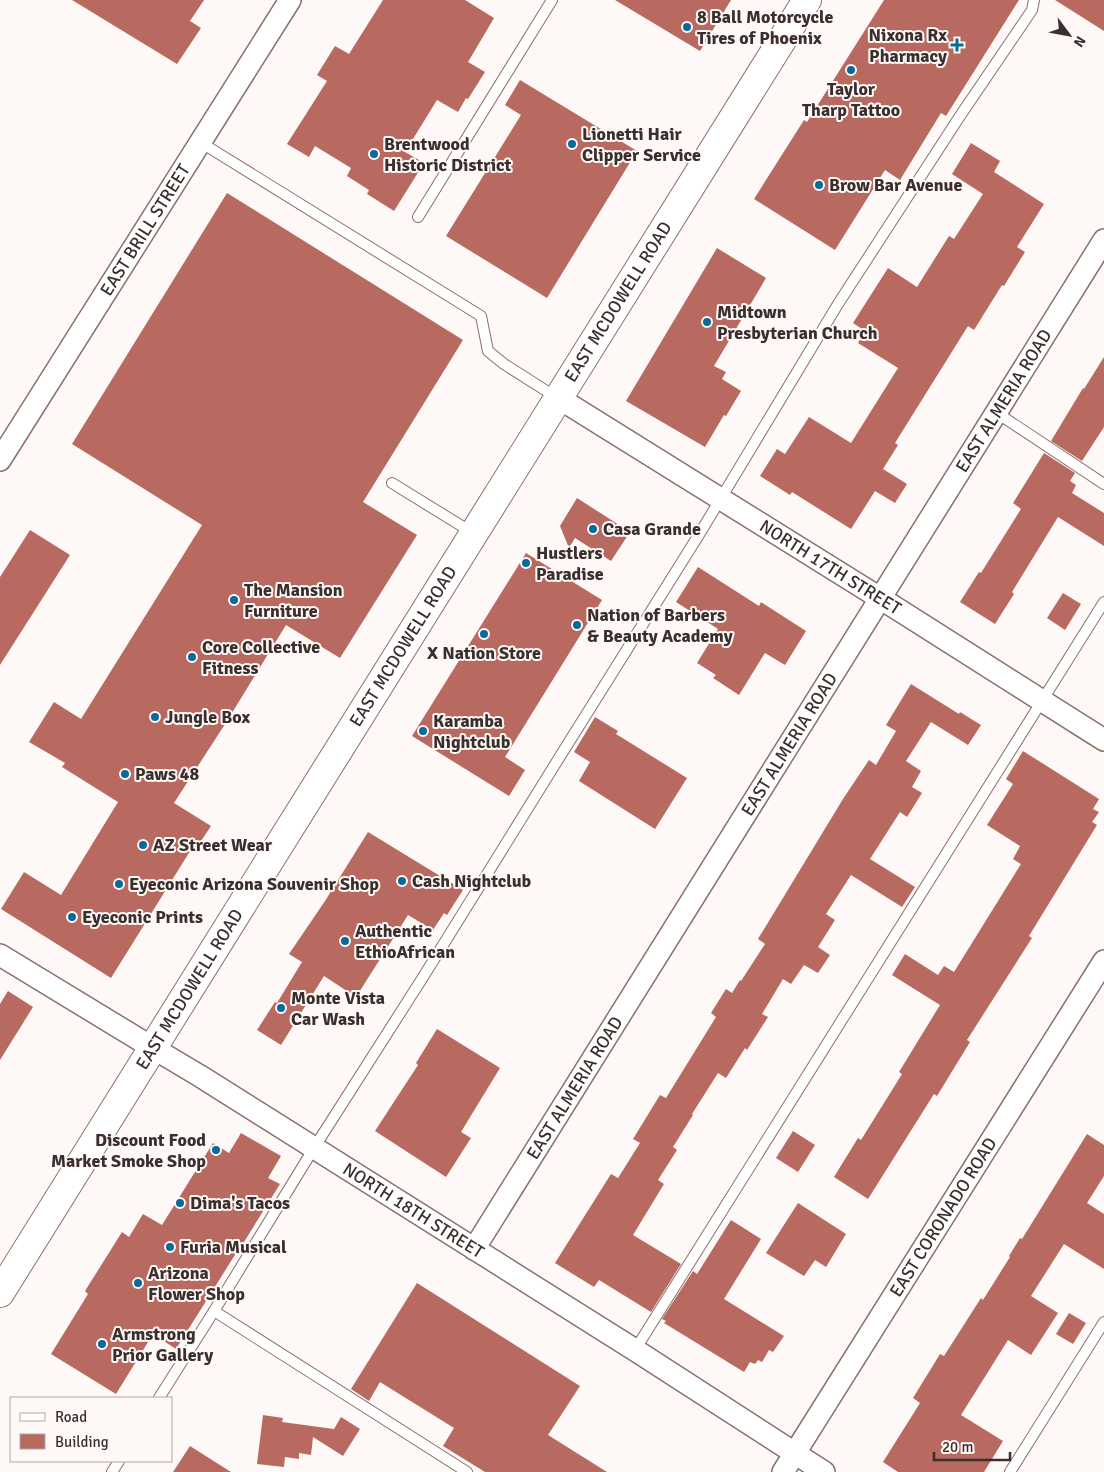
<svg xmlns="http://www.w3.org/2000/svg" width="1104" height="1472" font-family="Signika,sans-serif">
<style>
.building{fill:#b86960}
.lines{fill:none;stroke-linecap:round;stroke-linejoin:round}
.lane-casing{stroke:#8b706c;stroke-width:12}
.street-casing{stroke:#8b706c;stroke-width:24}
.primary-casing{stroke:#8b706c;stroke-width:30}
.lane{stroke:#fff;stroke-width:10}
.street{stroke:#fff;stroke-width:21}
.primary{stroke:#fff;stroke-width:28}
.poi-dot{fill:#076a99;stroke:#fef8f7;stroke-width:2}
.labels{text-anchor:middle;stroke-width:4;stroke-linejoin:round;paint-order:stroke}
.poi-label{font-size:18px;font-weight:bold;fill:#3b2f2e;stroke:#fef8f7;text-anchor:start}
.street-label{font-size:18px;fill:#3b2f2e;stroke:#fef8f7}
</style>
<rect width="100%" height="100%" fill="#fef8f7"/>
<g class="building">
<polygon points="72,0 204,0 190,21 201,28 177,64"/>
<polygon points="383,0 465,0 494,18 468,62 485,72 468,99 466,98 458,112 437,100 405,152 424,163 394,211 367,194 369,190 347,176 351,168 315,146 309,157 287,144 327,81 317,75 335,46 349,54"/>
<polygon points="615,0 731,0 700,51"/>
<polygon points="884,0 1019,0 946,116 941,113 900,180 885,170 835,250 754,199 804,120 807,122"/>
<polygon points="1055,0 1104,0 1104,31"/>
<polygon points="520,80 637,151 547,298 446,236 521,115 505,105"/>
<polygon points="971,143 1000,161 994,172 1044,204 1017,247 1025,252 1004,286 1002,285 974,330 968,326 895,443 898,445 883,469 907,484 895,503 875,491 851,529 792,492 790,495 760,476 777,449 785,454 809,417 851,443 898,368 858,343 865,331 853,323 888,268 917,287 949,236 954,239 983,194 952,174"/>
<polygon points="227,193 463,340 363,502 417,535 340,658 286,625 227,721 174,803 211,826 195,850 192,848 111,978 1,909 24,872 61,895 118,802 62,767 65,763 29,742 54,702 81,719 202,525 72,444"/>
<polygon points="717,248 766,278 714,366 726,372 722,379 741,391 726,416 724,415 705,447 626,401"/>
<polygon points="1104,357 1104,427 1082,461 1051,441 1083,388 1084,389"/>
<polygon points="1044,453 1075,473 1070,481 1076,485 1072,493 1104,513 1104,546 1058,517 1012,592 1014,594 995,624 960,602 979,572 981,573 1021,509 1013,503"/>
<polygon points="577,498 630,532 611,561 575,538 569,548 560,526"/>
<polygon points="30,530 70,555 0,665 0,577"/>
<polygon points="526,553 602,600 505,757 525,770 509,796 412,736"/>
<polygon points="698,567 759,606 761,602 806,631 785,665 765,653 739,695 713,678 716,675 697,663 718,629 676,602"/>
<polygon points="1063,593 1081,604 1065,630 1047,618"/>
<polygon points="911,684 959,714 960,712 981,725 968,745 931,722 906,761 921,771 912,787 922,793 907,817 900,812 870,859 915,887 902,907 851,875 826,914 835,920 818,947 830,955 818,973 804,965 791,984 783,979 762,1014 768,1017 747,1050 745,1048 726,1078 718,1073 692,1114 693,1115 673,1147 677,1150 658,1180 664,1184 633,1235 681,1264 651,1312 599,1280 594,1287 555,1263 611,1174 618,1178 640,1143 633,1139 660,1095 666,1098 716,1017 711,1013 726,989 732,993 740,980 741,981 765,944 758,939 843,799 869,760 876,765 896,731 886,725"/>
<polygon points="595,717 618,731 616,734 687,778 655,829 579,781 590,762 574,752"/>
<polygon points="1023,751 1099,799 1093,809 1099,812 1092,822 1097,825 1029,936 1032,938 967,1040 970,1042 937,1096 934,1094 868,1199 834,1177 858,1138 861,1140 902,1074 899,1072 940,1005 892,975 905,954 938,975 944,966 954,972 1021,864 1013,859 1020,846 987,825 1013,784 1006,779"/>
<polygon points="368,832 463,890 447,915 444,913 433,930 408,915 356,997 324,976 281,1045 257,1030 275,1002 277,1003 302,962 289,954 325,901"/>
<polygon points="8,991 33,1007 0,1060 0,1004"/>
<polygon points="437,1029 500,1068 461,1132 471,1138 446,1177 375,1131 418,1065 416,1063"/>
<polygon points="793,1131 815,1145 798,1172 776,1158"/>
<polygon points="241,1133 281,1156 268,1178 280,1184 239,1250 238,1250 176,1349 153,1334 116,1394 51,1354 88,1294 85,1291 122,1232 129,1237 143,1214 162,1225 213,1143 229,1153"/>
<polygon points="1087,1134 1104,1145 1104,1176 1087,1203 1104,1214 1104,1269 1064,1244 1031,1296 1058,1313 1031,1355 1008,1340 961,1415 1003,1441 984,1472 898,1472 883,1462 920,1403 913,1398 940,1354 944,1356 981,1298 983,1300 1010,1257 1009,1256 1020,1238 1022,1239"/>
<polygon points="798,1203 846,1234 826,1267 815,1260 804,1276 766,1253"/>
<polygon points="731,1220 761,1239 724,1299 784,1336 773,1352 769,1350 762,1362 758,1360 755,1364 750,1362 744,1372 664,1323 666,1321 662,1319 693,1271 697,1274"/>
<polygon points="417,1283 580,1386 548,1435 607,1472 485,1472 443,1446 454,1428 380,1382 369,1401 351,1389"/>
<polygon points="1069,1313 1086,1323 1073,1344 1056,1334"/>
<polygon points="263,1415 283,1418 282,1422 334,1429 341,1417 360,1429 343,1456 313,1437 311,1455 299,1453 299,1459 285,1457 284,1467 257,1464"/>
<polygon points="190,1446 231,1472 173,1472"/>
</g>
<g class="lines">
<defs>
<g id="lane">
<polyline points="200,142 481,316 488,351 504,364 556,397"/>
<polyline points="418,217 552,0"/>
<polyline points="997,413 1104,484"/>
<polyline points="392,483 473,533"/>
<polyline points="214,1311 467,1472"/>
<polyline points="635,1350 1104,602"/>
<polyline points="159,1398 214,1311 314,1148 425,974 564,750 700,533 838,304 960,116 1032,10 1034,0"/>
<polyline points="112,1472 119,1461"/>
<polyline points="1010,1472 1104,1322"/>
</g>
<g id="street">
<path id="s1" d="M557,397l342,213 205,130"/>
<path id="s2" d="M0,460l290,-460"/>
<path id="s3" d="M0,955l153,93 47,28 435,274 189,122"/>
<path id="s4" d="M474,1249l630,-1009"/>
<path id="s5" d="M783,1472l321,-511"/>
</g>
<g id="primary">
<path id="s6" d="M0,1293c269,-431 537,-863 807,-1293"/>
</g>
</defs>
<use href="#lane" class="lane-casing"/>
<use href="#street" class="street-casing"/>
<use href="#primary" class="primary-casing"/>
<use href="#lane" class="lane"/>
<use href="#street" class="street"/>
<use href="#primary" class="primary"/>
</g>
<g class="poi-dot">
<circle cx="687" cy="27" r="5"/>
<path d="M954.5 37.5h5v5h5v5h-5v5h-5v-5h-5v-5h5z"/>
<circle cx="851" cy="70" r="5"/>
<circle cx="572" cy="144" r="5"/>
<circle cx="374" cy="154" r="5"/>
<circle cx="819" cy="185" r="5"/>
<circle cx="707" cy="322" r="5"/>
<circle cx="593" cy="529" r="5"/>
<circle cx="526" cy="563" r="5"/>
<circle cx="234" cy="600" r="5"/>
<circle cx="577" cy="625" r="5"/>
<circle cx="484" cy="634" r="5"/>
<circle cx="192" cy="657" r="5"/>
<circle cx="155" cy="717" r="5"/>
<circle cx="423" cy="731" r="5"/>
<circle cx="125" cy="774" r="5"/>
<circle cx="143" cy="845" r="5"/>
<circle cx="402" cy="881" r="5"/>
<circle cx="119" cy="884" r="5"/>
<circle cx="72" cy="917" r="5"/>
<circle cx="345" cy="941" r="5"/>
<circle cx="281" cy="1008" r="5"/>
<circle cx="216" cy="1150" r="5"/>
<circle cx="180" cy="1203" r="5"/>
<circle cx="170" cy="1247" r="5"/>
<circle cx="138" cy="1283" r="5"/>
<circle cx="102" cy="1344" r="5"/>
</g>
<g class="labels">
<g class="poi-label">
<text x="697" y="23">8 Ball Motorcycle<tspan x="697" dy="21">Tires of Phoenix</tspan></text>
<text x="947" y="41" text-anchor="end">Nixona Rx<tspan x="947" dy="21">Pharmacy</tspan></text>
<text x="851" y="95" text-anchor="middle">Taylor<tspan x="851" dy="21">Tharp Tattoo</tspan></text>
<text x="582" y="140">Lionetti Hair<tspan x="582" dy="21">Clipper Service</tspan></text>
<text x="384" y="150">Brentwood<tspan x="384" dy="21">Historic District</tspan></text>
<text x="829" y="191">Brow Bar Avenue</text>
<text x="717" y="318">Midtown<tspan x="717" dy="21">Presbyterian Church</tspan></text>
<text x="603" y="535">Casa Grande</text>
<text x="536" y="559">Hustlers<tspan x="536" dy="21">Paradise</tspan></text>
<text x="244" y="596">The Mansion<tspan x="244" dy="21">Furniture</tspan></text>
<text x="587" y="621">Nation of Barbers<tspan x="587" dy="21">&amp; Beauty Academy</tspan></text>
<text x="202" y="653">Core Collective<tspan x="202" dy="21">Fitness</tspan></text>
<text x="484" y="659" text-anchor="middle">X Nation Store</text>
<text x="165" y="723">Jungle Box</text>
<text x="433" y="727">Karamba<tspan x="433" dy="21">Nightclub</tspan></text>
<text x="135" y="780">Paws 48</text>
<text x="153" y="851">AZ Street Wear</text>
<text x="412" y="887">Cash Nightclub</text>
<text x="129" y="890">Eyeconic Arizona Souvenir Shop</text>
<text x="82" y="923">Eyeconic Prints</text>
<text x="355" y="937">Authentic<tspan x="355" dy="21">EthioAfrican</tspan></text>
<text x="291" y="1004">Monte Vista<tspan x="291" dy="21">Car Wash</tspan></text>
<text x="206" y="1146" text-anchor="end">Discount Food<tspan x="206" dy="21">Market Smoke Shop</tspan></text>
<text x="190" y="1209">Dima's Tacos</text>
<text x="180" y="1253">Furia Musical</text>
<text x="148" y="1279">Arizona<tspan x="148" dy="21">Flower Shop</tspan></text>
<text x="112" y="1340">Armstrong<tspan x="112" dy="21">Prior Gallery</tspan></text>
</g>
<g class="street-label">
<text dy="6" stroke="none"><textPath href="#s2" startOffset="272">EAST BRILL STREET</textPath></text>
<text dy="6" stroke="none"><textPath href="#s6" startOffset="1168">EAST MCDOWELL ROAD</textPath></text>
<text dy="6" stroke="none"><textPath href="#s4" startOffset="1000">EAST ALMERIA ROAD</textPath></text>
<text dy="6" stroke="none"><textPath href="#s1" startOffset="322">NORTH 17TH STREET</textPath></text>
<text dy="6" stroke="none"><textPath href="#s6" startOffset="762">EAST MCDOWELL ROAD</textPath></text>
<text dy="6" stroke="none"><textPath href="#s4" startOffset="595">EAST ALMERIA ROAD</textPath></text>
<text dy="6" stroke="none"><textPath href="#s6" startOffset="358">EAST MCDOWELL ROAD</textPath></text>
<text dy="6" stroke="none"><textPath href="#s4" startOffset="190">EAST ALMERIA ROAD</textPath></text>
<text dy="6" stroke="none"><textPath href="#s3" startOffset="486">NORTH 18TH STREET</textPath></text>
<text dy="6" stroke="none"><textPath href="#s5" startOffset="301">EAST CORONADO ROAD</textPath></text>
</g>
</g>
<rect x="10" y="1397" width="162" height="65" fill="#fef8f7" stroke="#b0a8a7"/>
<rect x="20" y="1413" width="25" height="8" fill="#ffffff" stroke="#b0a8a7"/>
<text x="55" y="1422" font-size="15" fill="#3b2f2e">Road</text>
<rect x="20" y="1434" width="25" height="15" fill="#b86960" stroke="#b0a8a7"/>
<text x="55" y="1447" font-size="15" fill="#3b2f2e">Building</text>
<g transform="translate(1069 35) rotate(122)" stroke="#fef8f7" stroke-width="4" paint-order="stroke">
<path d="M0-4L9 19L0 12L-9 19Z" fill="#3b2f2e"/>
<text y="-8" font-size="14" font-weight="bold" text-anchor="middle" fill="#3b2f2e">N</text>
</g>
<path d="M934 1452v8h76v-8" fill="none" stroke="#3b2f2e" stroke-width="2.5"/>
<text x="942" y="1452" font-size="15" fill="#3b2f2e" stroke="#fef8f7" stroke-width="4" paint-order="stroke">20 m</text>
</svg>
